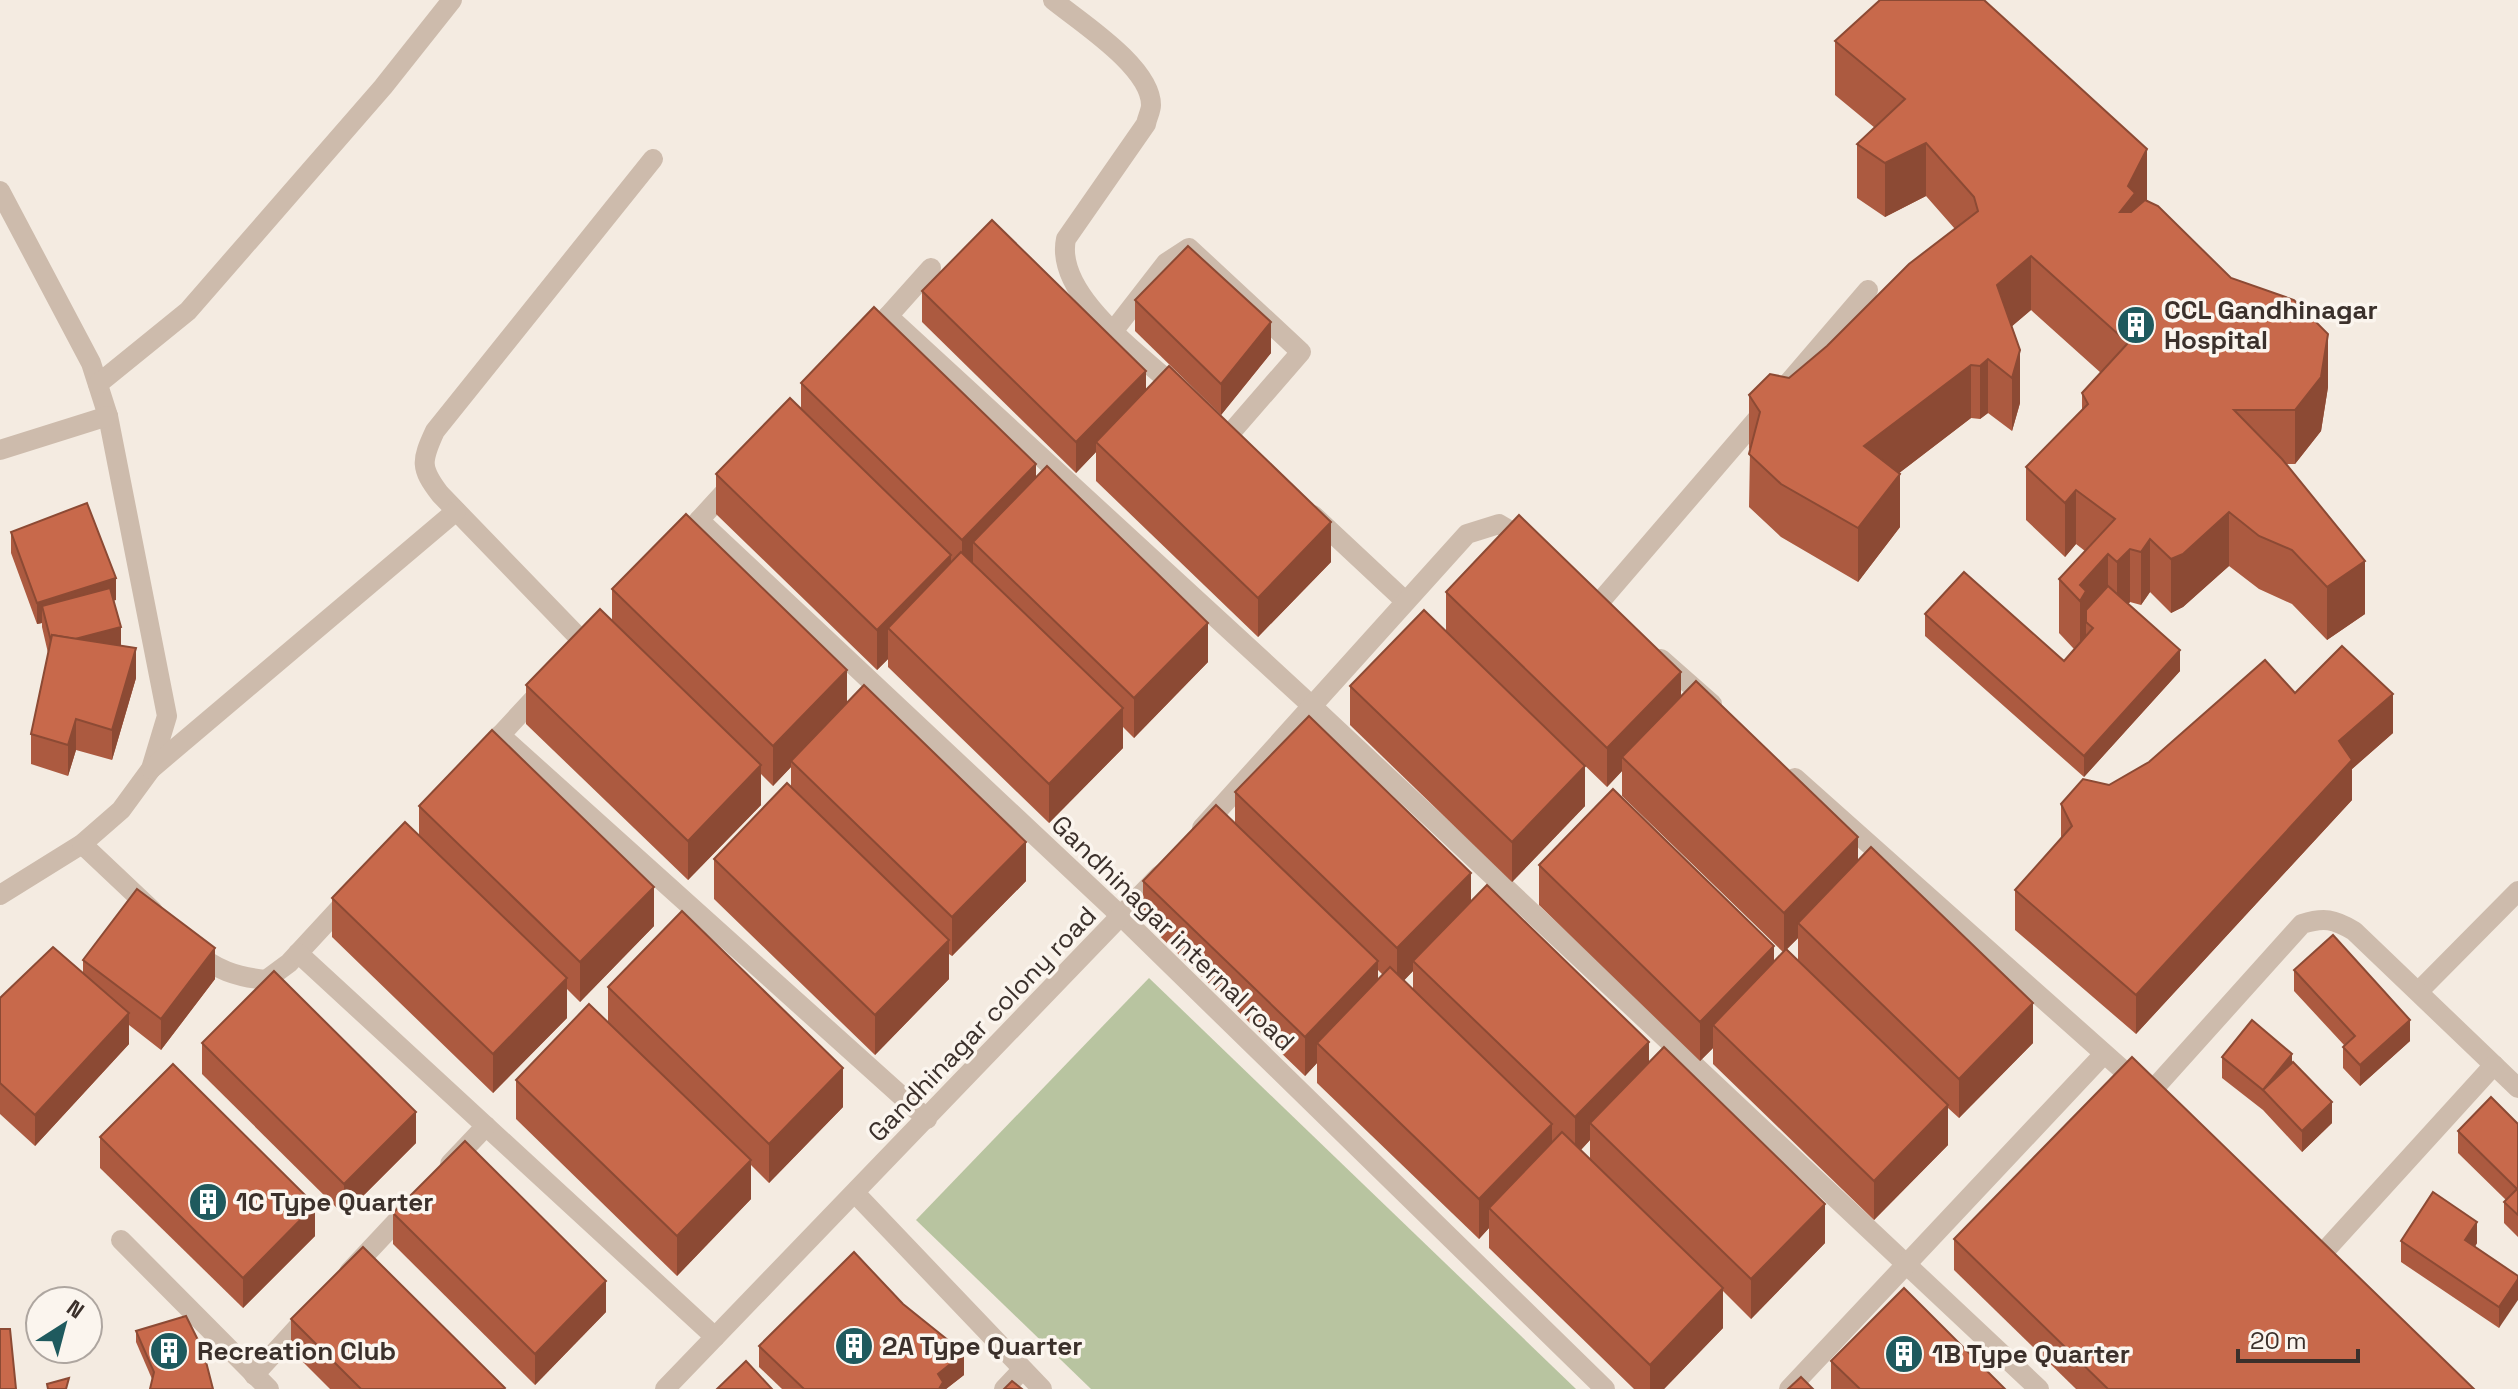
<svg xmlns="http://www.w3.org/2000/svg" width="2518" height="1389" font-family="'Space Grotesk',sans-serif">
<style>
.pitch{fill:#b8c4a0}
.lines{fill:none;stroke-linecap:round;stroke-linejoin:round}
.minor{stroke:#cdbbac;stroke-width:20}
.wall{fill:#ac5a40;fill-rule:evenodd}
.shaded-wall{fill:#8c4a34}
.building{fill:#c8694b;stroke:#8c4a34;stroke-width:2}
.labels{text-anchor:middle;stroke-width:7;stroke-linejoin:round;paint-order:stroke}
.poi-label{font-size:26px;font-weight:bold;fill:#3b302b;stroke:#fbf5ee;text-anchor:start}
.street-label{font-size:26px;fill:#3b302b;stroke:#fbf5ee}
</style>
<rect width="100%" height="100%" fill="#f4ebe1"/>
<polygon class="pitch" points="1149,978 1576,1389 1091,1389 916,1220"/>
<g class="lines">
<g class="minor">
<path d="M1053,0c27,22 98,67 98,105 0,6 -4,13 -5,19l-80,115c-12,57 78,118 116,154"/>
<polyline points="0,191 91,363 108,416 167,716 151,769 121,810 82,844 0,895"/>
<polyline points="888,316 1312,706 2039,1389"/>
<polyline points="880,325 931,268"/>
<polyline points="1114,330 1166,263 1189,248 1301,352 1228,436"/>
<polyline points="98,384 188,311 383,87 452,0"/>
<polyline points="0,450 108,416"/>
<polyline points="1313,515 1404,600"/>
<polyline points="699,520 1122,917 1605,1389"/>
<polyline points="690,530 733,483"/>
<polyline points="1599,603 1868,290"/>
<path d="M585,644l-145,-150c-20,-26 -19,-33 -5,-63l218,-272"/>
<polyline points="1661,659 1712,704"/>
<polyline points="500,735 927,1119"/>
<polyline points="481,756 543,689"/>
<polyline points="151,769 456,511"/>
<polyline points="1795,778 2142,1087"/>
<polyline points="1202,828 1467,534 1499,524 1529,542"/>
<polyline points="82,844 153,911"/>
<path d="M193,950c22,20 44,27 73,30l23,-17 61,-66"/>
<polyline points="298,953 715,1337"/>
<polyline points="2420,990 2518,891"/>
<path d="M2150,1093l152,-169c22,-7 32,-5 52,7l164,157"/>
<polyline points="450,1164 486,1126"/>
<polyline points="855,1193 1042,1389"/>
<polyline points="121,1240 269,1389"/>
<polyline points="2322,1254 2494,1065"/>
<polyline points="349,1272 409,1208"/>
<polyline points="254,1375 308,1316"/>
<polyline points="665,1389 1160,875"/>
<polyline points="1004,1389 1021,1371"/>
<polyline points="1789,1389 2104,1054"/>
</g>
</g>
<g class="wall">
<polygon points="1835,41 2147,200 2328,387 2321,431 2295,464 2286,464 2365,614 2327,640 2292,604 2259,589 2229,566 2183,607 2171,613 2150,592 2141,605 2130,602 2128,604 2180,671 2084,777 1925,636 1925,614 2064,661 2074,649 2059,633 2059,579 2085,551 2076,544 2065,557 2026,520 2026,467 2082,410 2082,393 2101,373 2031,310 2012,326 2020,403 2012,431 1988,413 1980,419 1971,418 1899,473 1900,527 1858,582 1781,537 1749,507 1750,450 1749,448 1749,395 1789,378 1827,346 1955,229 1926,196 1885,217 1857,198 1857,144 1875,128 1835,95"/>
<polygon points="922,291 1146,390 1331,562 1258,637 1096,481 1096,452 1076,473 922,322"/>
<polygon points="1135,300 1271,353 1221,415 1135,331"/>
<polygon points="801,383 1036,478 1208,662 1134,738 1123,727 1123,748 1049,823 888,667 888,659 877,670 716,514 716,474 801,409"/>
<polygon points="11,532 116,600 114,600 121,645 136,678 112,760 76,750 68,776 31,764 31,734 48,653 42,627 42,623 37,624 11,553"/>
<polygon points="612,589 847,702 1026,881 952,956 949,954 949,979 875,1055 714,899 714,859 791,787 791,767 773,786 761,774 761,805 688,880 526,724 526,685 612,621"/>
<path d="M1446,592l235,104 177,165 175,182 -74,75 -11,-10v37l-74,75 -161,-156v-16l-13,13 -161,-156v-40l235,96 9,-9 -161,-156v-25l-15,16 -161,-156zM1798,938v22l-11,-11z"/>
<polygon points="1350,686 1585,806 1512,882 1350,725"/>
<polygon points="2295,693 2393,733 2352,769 2352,800 2136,1034 2015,930 2015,890 2061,838 2061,804 2109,785"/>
<path d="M1235,792l236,110 178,160 176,181 -74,76 -28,-28v37l-59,61h-30l-145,-141v-20l-10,11 -162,-156v-20l-12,13 -162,-156v-39l92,-58zM1378,970l5,5 -5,5zM1413,971v19l-9,-10zM1590,1140v20l-9,-10z"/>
<polygon points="419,806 654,926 580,1002 567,989 567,1018 493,1093 332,937 332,898 419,836"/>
<polygon points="83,960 215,979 161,1050 129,1025 129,1044 35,1146 0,1114 0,998 83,973"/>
<polygon points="2294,970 2410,1041 2360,1086 2343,1068 2343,1047 2344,1045 2294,991"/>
<polygon points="608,987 843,1107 769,1183 751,1165 751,1199 677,1276 516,1119 516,1080 608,1022"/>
<polygon points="202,1043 416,1143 344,1215 202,1074"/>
<polygon points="2222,1057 2292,1063 2332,1123 2302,1152 2263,1110 2222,1078"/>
<polygon points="2518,1124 2518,1237 2504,1223 2504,1202 2506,1200 2458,1153 2458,1131"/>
<polygon points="100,1137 315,1236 243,1308 100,1168"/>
<polygon points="393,1213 606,1312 535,1385 393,1244"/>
<polygon points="1954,1239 2474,1389 2076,1389 1954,1270"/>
<polygon points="2401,1241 2477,1243 2475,1247 2518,1276 2499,1328 2401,1262"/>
<polygon points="186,1316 152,1379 136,1342 136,1331"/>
<polygon points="291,1319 505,1389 330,1389 291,1350"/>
<polygon points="759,1346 964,1375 946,1389 782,1389 759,1367"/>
<polygon points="1831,1361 2005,1389 1831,1389"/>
</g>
<g class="shaded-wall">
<polygon points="1926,143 1926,196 1885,217 1885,163"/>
<polygon points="2147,149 2147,202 2135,246 2120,212 2128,186"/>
<polygon points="2031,256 2031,310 1997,339 1997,285"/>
<polygon points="1271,322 1271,353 1221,415 1221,384"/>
<polygon points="2328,334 2328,387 2321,431 2295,464 2295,410"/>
<polygon points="2020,350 2020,403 2012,431 2012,378"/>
<polygon points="1988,359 1988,413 1980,419 1980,366"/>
<polygon points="1971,365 1971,418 1864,500 1864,446"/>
<polygon points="1146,371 1146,402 1096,442 1096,452 1076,473 1076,442"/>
<polygon points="1036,464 1036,503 973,542 973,568 962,579 962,540"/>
<polygon points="1900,474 1900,527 1858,582 1858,528"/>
<polygon points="2076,490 2076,544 2065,557 2065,503"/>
<polygon points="2229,512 2229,566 2183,607 2171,613 2171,559"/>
<polygon points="1331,522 1331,562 1258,637 1258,598"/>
<polygon points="2150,539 2150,592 2141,605 2141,552"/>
<polygon points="2130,549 2130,602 2117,615 2117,562"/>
<polygon points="2108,554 2108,607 2086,622 2086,644 2080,655 2080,585"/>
<polygon points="951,555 951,594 888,628 888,659 877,670 877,630"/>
<polygon points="2365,561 2365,614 2327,640 2327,587"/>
<polygon points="116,578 116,600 46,621 42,606 42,623 37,624 37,603"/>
<polygon points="1208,623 1208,662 1134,738 1134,698"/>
<polygon points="121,627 121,648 52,645"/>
<polygon points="136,648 136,678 112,760 112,730"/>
<polygon points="2180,650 2180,671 2084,777 2084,756"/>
<polygon points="847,670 847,709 791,761 791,767 773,786 773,746"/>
<polygon points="1681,672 1681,712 1622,757 1622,771 1607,787 1607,748"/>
<polygon points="2393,694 2393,733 2352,769 2352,800 2136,1034 2136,995 2339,741"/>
<polygon points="1123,708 1123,748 1049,823 1049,784"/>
<polygon points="76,719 76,750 68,776 68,745"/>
<polygon points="761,765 761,805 688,880 688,841"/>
<polygon points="1585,766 1585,806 1512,882 1512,842"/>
<polygon points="1858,837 1858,877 1798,923 1798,938 1784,952 1784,913"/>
<polygon points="1026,842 1026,881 952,956 952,917"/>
<polygon points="1471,873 1471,912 1413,961 1413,971 1397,988 1397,948"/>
<polygon points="654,887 654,926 580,1002 580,962"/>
<polygon points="949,940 949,979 875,1055 875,1015"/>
<polygon points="1774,946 1774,985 1713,1025 1713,1048 1700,1061 1700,1022"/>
<polygon points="215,948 215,979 161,1050 161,1019"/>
<polygon points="1378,961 1378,1001 1317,1043 1317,1063 1305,1076 1305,1037"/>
<polygon points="567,978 567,1018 493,1093 493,1054"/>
<polygon points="2033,1003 2033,1043 1959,1118 1959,1079"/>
<polygon points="129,1013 129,1044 35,1146 35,1115"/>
<polygon points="2410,1020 2410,1041 2360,1086 2360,1065"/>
<polygon points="1649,1042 1649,1081 1590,1123 1590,1140 1575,1156 1575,1117"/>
<polygon points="2292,1054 2292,1075 2263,1090 2263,1111 2263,1090"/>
<polygon points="843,1068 843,1107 769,1183 769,1144"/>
<polygon points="2332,1102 2332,1123 2302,1152 2302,1131"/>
<polygon points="1948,1105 1948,1145 1874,1220 1874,1181"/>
<polygon points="416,1112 416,1143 344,1215 344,1184"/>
<polygon points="1552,1124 1552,1163 1489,1208 1489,1228 1479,1239 1479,1199"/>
<polygon points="751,1160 751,1199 677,1276 677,1236"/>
<polygon points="1825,1204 1825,1243 1751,1319 1751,1279"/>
<polygon points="315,1205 315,1236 243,1308 243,1278"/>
<polygon points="2477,1222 2477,1243 2465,1261 2465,1240"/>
<polygon points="2518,1279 2518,1300 2499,1328 2499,1307"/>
<polygon points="606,1281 606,1312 535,1385 535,1354"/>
<polygon points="1723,1288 1723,1328 1664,1389 1650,1389 1650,1365"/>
<polygon points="964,1353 964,1375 946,1389 938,1389 938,1374"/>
</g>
<g class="building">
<polygon points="1880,0 1984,0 2147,149 2128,186 2135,193 2120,212 2131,212 2145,200 2158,206 2231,278 2294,300 2328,334 2321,377 2295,410 2234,410 2282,459 2365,561 2327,587 2292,550 2259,536 2229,512 2183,554 2171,559 2150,539 2141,552 2130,549 2117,562 2108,554 2080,585 2086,591 2080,601 2059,579 2115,519 2076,490 2065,503 2026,467 2088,404 2082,393 2128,343 2031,256 1997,285 2020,350 2012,378 1988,359 1980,366 1971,365 1864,446 1900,474 1858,528 1781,484 1749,454 1760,412 1749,395 1770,374 1789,378 1827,346 1909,264 1978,211 1974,197 1926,143 1885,163 1857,144 1905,99 1835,41"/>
<polygon points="992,220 1146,371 1076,442 922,291"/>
<polygon points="1188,246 1271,322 1221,384 1135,300"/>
<polygon points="874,307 1036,464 962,540 801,383"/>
<polygon points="1169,366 1331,522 1258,598 1096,442"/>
<polygon points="790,398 951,555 877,630 716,474"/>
<polygon points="1047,466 1208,623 1134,698 973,542"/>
<polygon points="87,503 116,578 37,603 11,532"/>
<polygon points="686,514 847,670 773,746 612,589"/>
<polygon points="1519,515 1681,672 1607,748 1446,592"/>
<polygon points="961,552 1123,708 1049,784 888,628"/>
<polygon points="1964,572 2064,661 2093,628 2086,622 2086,610 2108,586 2180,650 2084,756 1925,614"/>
<polygon points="110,588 121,627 75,639 52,635 51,641 42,606"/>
<polygon points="600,609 761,765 688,841 526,685"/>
<polygon points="1424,610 1585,766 1512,842 1350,686"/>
<polygon points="52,635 136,648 112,730 76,719 68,745 31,734"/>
<polygon points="2342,646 2393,694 2339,741 2352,760 2136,995 2015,890 2072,826 2061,804 2083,779 2109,785 2149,762 2265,660 2295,693"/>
<polygon points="1696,681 1858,837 1784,913 1622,757"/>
<polygon points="864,685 1026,842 952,917 791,761"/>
<polygon points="1309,716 1471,873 1397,948 1235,792"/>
<polygon points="492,730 654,887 580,962 419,806"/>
<polygon points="787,783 949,940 875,1015 714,859"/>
<polygon points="1613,789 1774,946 1700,1022 1539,865"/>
<polygon points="1216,805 1378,961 1305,1037 1143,881"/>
<polygon points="405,822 567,978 493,1054 332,898"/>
<polygon points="1871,847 2033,1003 1959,1079 1798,923"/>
<polygon points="1487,885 1649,1042 1575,1117 1413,961"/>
<polygon points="137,889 215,948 161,1019 83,960"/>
<polygon points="682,911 843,1068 769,1144 608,987"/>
<polygon points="2333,935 2410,1020 2360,1065 2343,1047 2355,1036 2294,970"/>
<polygon points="53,947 129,1013 35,1115 0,1083 0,998"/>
<polygon points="1786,949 1948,1105 1874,1181 1713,1025"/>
<polygon points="1390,967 1552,1124 1479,1199 1317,1043"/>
<polygon points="274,971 416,1112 344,1184 202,1043"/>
<polygon points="589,1004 751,1160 677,1236 516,1080"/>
<polygon points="2252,1020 2292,1054 2263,1090 2222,1057"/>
<polygon points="1664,1047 1825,1204 1751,1279 1590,1123"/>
<polygon points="2132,1057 2474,1389 2108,1389 1954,1239"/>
<polygon points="2293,1062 2332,1102 2302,1131 2263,1090"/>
<polygon points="173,1064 315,1205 243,1278 100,1137"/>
<polygon points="2491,1097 2518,1124 2518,1215 2504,1202 2517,1189 2458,1131"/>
<polygon points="1562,1132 1723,1288 1650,1365 1489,1208"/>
<polygon points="465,1141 606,1281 535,1354 393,1213"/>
<polygon points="2433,1192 2477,1222 2465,1240 2518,1276 2518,1279 2499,1307 2401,1241"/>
<polygon points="363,1247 505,1388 504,1389 361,1389 291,1319"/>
<polygon points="854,1252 903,1304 964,1353 938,1374 943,1382 939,1389 804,1389 759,1346"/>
<polygon points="1904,1288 2005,1389 1860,1389 1831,1361"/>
<polygon points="186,1316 203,1350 213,1389 150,1389 154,1372 136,1331"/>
<polygon points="0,1329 10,1329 16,1389 0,1389"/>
<polygon points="746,1361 772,1389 717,1389"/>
<polygon points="1801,1377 1813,1389 1788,1389"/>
<polygon points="69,1378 66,1389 48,1389 47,1384"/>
<polygon points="1012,1381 1022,1389 1004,1389"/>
</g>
<defs>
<symbol id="building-disc" viewBox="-11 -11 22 22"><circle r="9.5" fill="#1f5a5e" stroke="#fbf5ee"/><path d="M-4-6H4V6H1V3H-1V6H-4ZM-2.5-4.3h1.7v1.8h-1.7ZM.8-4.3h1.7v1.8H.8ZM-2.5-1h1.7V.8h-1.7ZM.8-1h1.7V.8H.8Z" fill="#fff"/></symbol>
</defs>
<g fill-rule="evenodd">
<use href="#building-disc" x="2114" y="303" width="44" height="44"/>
<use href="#building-disc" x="186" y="1180" width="44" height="44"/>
<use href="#building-disc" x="832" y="1324" width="44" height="44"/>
<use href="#building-disc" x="147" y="1329" width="44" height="44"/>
<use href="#building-disc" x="1882" y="1332" width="44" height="44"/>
</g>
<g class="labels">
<g class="poi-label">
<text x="2164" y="319">CCL Gandhinagar<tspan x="2164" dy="30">Hospital</tspan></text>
<text x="236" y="1211">1C Type Quarter</text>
<text x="882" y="1355">2A Type Quarter</text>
<text x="197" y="1360">Recreation Club</text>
<text x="1932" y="1363">1B Type Quarter</text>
</g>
<g class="street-label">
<text transform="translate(1173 933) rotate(44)" y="9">Gandhinagar internal road</text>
<text transform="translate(982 1024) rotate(-46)" y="9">Gandhinagar colony road</text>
</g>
</g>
<g transform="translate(64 1325) rotate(36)"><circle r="38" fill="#fbf5ee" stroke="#aea6a0" stroke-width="2"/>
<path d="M0-6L14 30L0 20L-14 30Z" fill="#1f5a5e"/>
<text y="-12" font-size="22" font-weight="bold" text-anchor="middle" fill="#3b302b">N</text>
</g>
<path d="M2238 1349v12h120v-12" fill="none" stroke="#3b302b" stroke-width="4"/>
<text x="2250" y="1349" font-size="24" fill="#3b302b" stroke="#fbf5ee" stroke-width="6" paint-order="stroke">20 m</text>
</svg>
